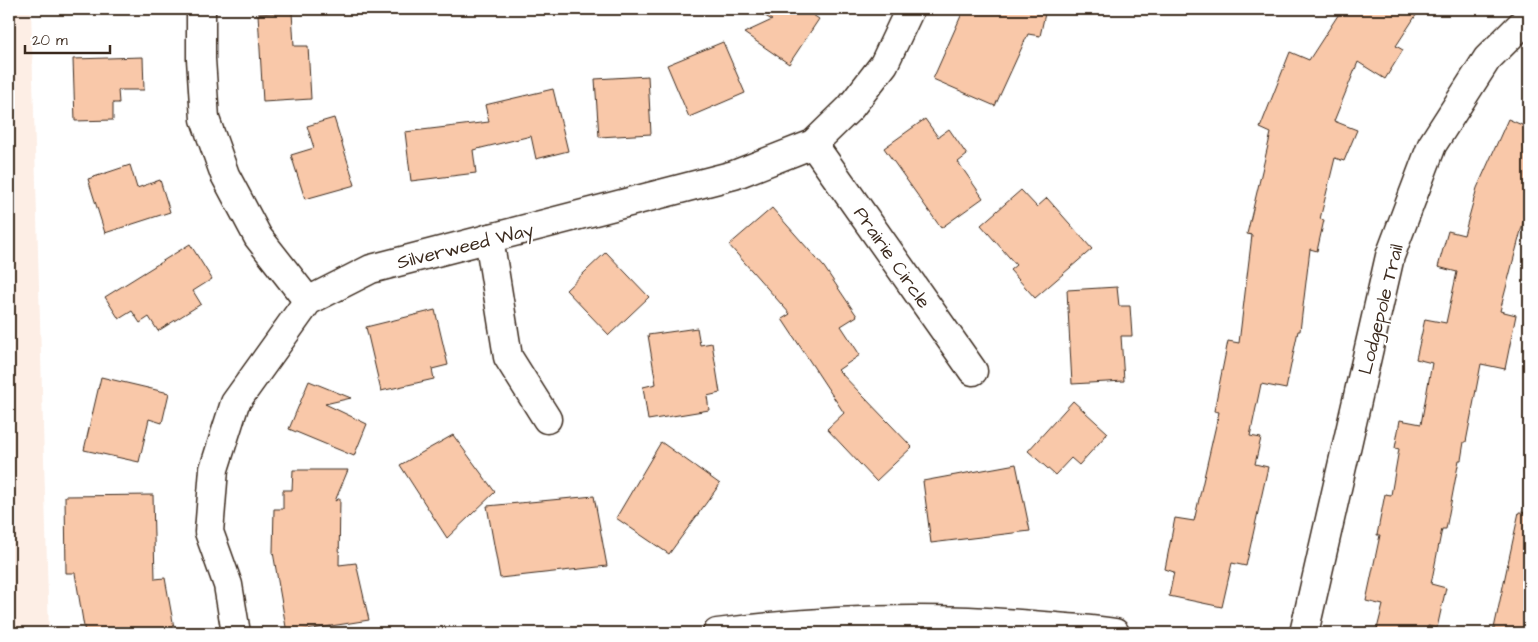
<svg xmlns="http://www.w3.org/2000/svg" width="1538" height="642" font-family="'Architects Daughter',sans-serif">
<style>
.built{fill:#fdeee5}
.building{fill:#f9c8a9;stroke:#3b2a1e}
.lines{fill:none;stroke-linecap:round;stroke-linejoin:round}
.minor-casing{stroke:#3b2a1e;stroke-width:31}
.tertiary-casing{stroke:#3b2a1e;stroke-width:31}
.minor{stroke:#fff;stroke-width:28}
.tertiary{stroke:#fff;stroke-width:28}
.labels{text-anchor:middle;stroke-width:4;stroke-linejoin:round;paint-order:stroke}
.street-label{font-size:19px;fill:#3b2a1e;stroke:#fff}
</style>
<rect width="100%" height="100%" fill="#fff"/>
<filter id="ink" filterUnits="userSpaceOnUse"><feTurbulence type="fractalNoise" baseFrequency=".02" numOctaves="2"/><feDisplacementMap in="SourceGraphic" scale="10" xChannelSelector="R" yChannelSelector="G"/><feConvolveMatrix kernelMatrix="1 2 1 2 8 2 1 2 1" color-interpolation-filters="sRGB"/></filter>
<g filter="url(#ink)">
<polygon class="built" points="9,9 31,9 49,633 9,633"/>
<g class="building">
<polygon points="753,9 804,9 819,19 789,64 744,33 772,20"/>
<polygon points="964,9 1046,9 1040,36 1028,34 995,106 933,79"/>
<polygon points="1342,9 1420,9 1396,46 1403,50 1385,79 1358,62 1334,121 1357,130 1344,161 1335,158 1320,219 1324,220 1317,251 1310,249 1300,331 1298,331 1286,389 1261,384 1250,436 1261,438 1255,464 1268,467 1246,566 1232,563 1222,607 1169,596 1174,572 1165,569 1175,518 1194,521 1219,412 1214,411 1228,341 1239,343 1252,235 1247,234 1271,133 1260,128 1290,52 1309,60"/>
<polygon points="292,12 294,46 308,46 311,99 263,102 258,14"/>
<polygon points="723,42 745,93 689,117 667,65"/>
<polygon points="143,57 144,90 118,90 119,103 113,103 113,120 75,121 73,59"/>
<polygon points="648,76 651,134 599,137 595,79"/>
<polygon points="553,89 568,151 536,159 531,136 473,150 476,173 411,181 405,132 489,122 485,105"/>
<polygon points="334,118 355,185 305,199 291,155 314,148 307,126"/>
<polygon points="925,119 938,137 949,129 967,155 958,162 983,198 941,228 884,148"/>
<polygon points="1508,119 1529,128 1529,200 1500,311 1516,315 1505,369 1481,364 1466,442 1464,442 1461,460 1459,460 1446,529 1442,529 1431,584 1446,588 1437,628 1428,626 1426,633 1376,633 1383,605 1366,601 1380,535 1377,535 1385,494 1391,495 1399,449 1395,448 1400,420 1421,424 1432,363 1416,359 1425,319 1446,323 1457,272 1438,267 1448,231 1464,235 1477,188"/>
<polygon points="130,165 137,188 160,180 170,212 105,233 88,179"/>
<polygon points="1021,190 1037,207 1047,198 1092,249 1035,298 1010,270 1016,265 981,225"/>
<polygon points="772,208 824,267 857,316 841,326 860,355 838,370 912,447 876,481 827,429 844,413 782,319 790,314 729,245"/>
<polygon points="190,244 212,279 193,291 201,304 158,331 149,317 140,323 132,311 119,319 105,297"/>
<polygon points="606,252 649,297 609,335 566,290"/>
<polygon points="1117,287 1119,306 1130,306 1132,336 1121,336 1124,381 1072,384 1067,290"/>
<polygon points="435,310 448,365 432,369 434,379 381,391 366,327"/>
<polygon points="697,328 700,345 712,343 720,393 707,396 709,410 648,420 643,387 656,384 648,335"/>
<polygon points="101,377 169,393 162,423 149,419 139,462 84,450"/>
<polygon points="309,381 351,398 325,404 367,424 354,456 289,429"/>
<polygon points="1073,401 1108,433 1079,465 1071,458 1055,475 1028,451"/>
<polygon points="453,435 495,492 447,538 400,465"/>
<polygon points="661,442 720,484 669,554 616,518"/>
<polygon points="1016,464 1030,531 931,543 923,481"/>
<polygon points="293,470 348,470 335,501 340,498 339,565 356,563 369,620 287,633 273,552 274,509 283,509 283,490 292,490"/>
<polygon points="153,495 155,579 165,578 175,633 85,633 75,573 66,573 65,496"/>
<polygon points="594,496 607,566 500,578 487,506"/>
<polygon points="1519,512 1529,513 1529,633 1493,633"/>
</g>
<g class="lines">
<defs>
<g id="minor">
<polyline points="201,9 201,59 205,119 225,175 258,237 308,301"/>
<polyline points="813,144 973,371"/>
<polyline points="489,238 508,357 547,419"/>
<polyline points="236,633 228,585 209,532 214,469 235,403 308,301 371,269 734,175 813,144 850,108 884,64 910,9"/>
<polyline points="1304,633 1390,256 1432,145 1487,59 1529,17"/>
</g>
<path id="tertiary" d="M717,633c108,-14 218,-17 326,-7 24,2 48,3 72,7"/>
</defs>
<use href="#minor" class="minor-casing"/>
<use href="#tertiary" class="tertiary-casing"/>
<use href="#minor" class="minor"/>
<use href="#tertiary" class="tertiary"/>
</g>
</g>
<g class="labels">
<g class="street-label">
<text transform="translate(465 245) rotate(-14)" y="7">Silverweed Way</text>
<text transform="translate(893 257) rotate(55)" y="7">Prairie Circle</text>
<text transform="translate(1380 309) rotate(-76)" y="7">Lodgepole Trail</text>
</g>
</g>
<rect width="1538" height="642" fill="none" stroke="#fff" stroke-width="30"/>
<rect x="15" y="15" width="1508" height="612" fill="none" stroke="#3b2a1e" stroke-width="2" filter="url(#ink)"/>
<path d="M25 45v8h85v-8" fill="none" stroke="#3b2a1e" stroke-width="2.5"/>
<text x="32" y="45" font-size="15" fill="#3b2a1e" stroke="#ffffff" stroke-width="4" paint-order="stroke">20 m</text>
</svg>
